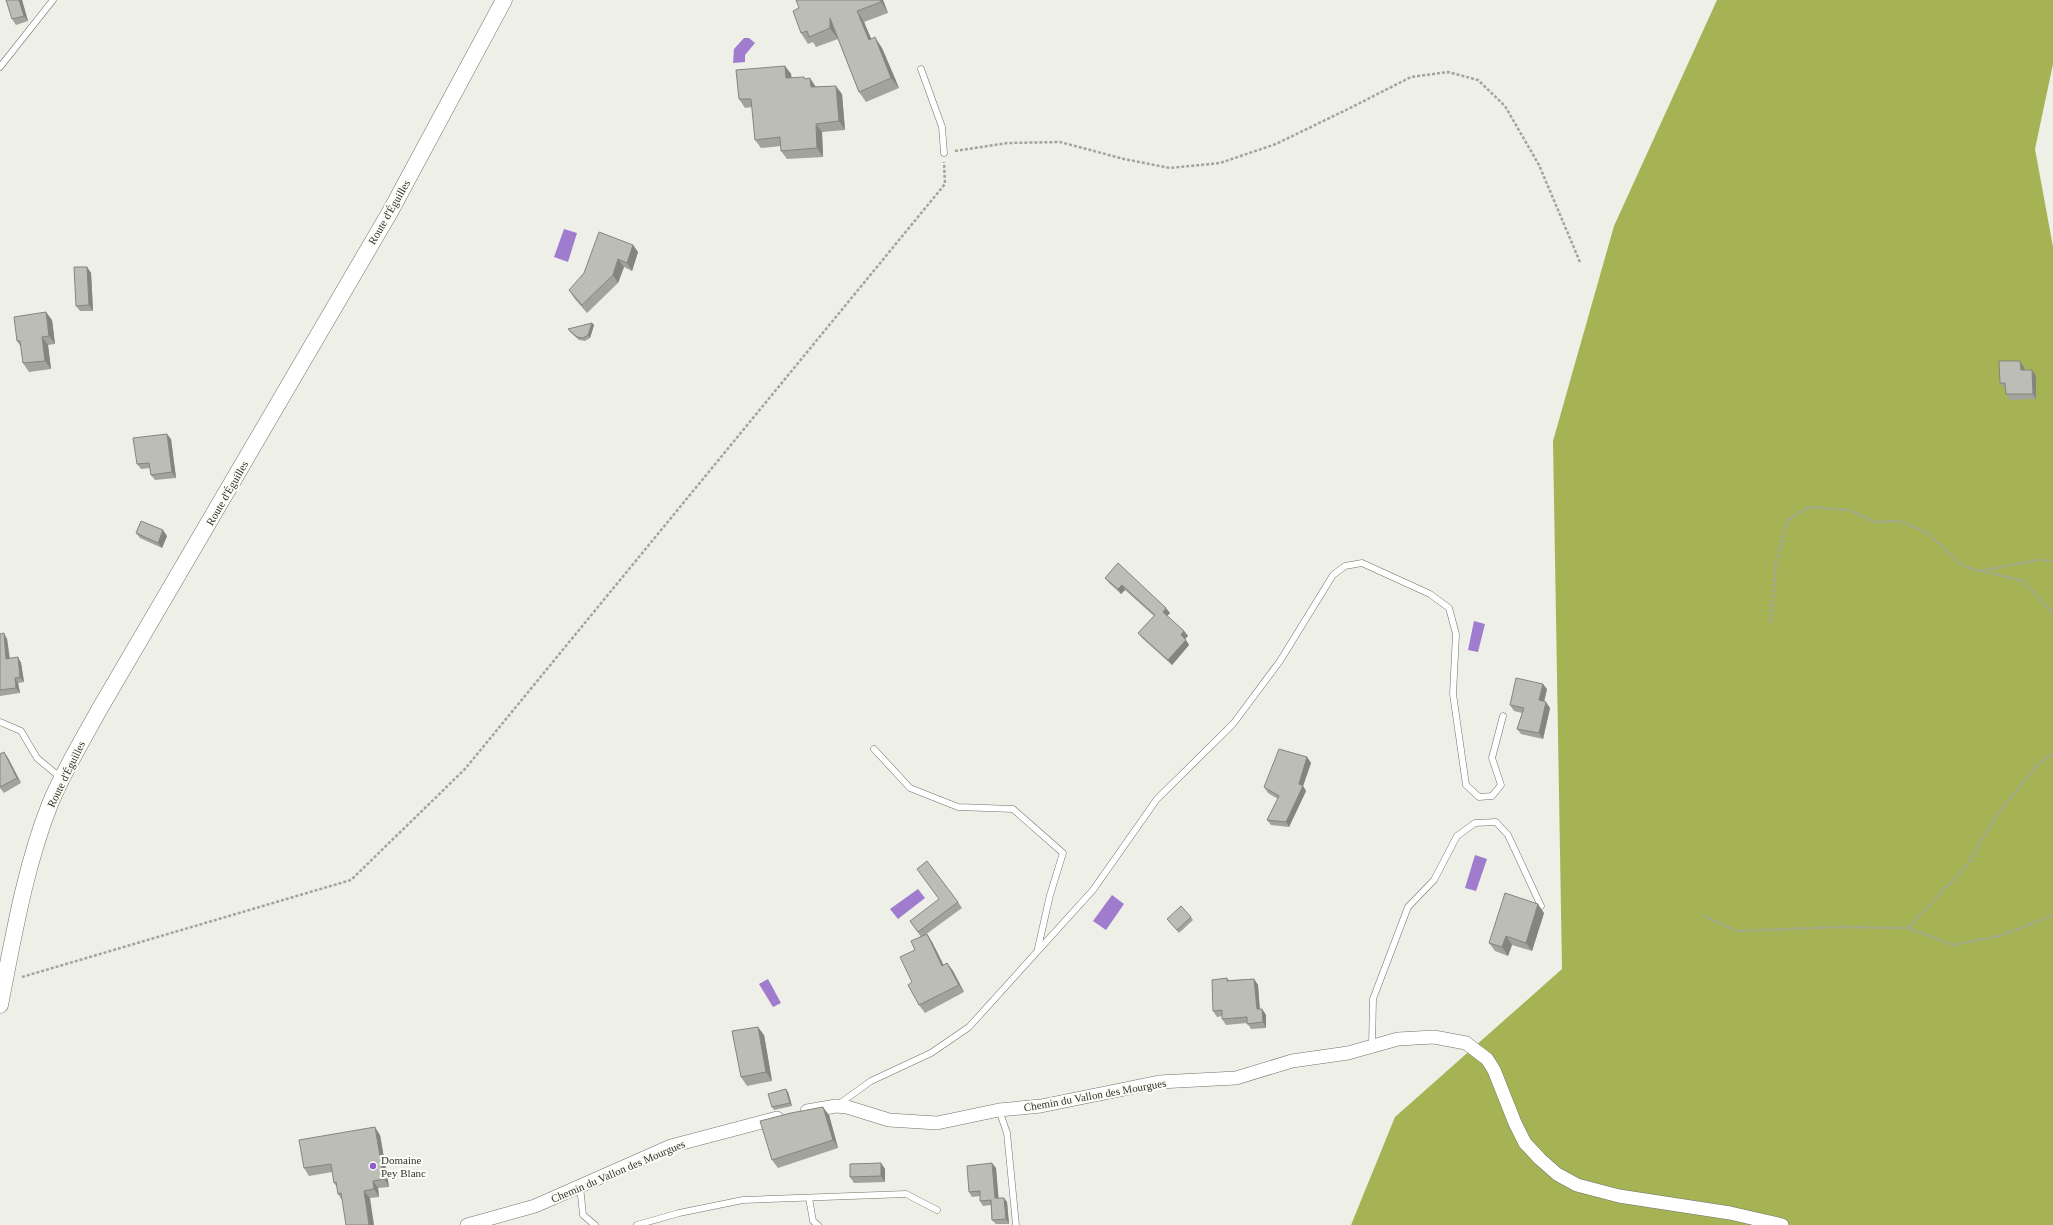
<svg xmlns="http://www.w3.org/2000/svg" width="2053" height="1225" font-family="'Times New Roman',serif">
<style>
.forest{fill:#a5b354}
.water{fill:#9f7ccd}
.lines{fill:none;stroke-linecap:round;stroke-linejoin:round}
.service-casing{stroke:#70726a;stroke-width:7}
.minor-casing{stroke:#70726a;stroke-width:14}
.tertiary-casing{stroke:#70726a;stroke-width:17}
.path{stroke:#a2a49d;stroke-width:2.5;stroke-dasharray:3 2;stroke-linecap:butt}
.service{stroke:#fff;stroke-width:6}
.minor{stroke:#fff;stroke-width:13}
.tertiary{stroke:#fff;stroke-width:16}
.wall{fill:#a2a39c}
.shaded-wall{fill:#84857f}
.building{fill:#bcbeb5;stroke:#84857f}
.poi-dot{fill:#925ad1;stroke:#fcfef5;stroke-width:1.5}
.labels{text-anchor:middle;stroke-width:4;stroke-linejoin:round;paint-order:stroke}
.street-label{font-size:11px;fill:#323330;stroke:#fcfef5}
.poi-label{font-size:11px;fill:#323330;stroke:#fcfef5;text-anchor:start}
</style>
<rect width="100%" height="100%" fill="#eef0e7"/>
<polygon class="forest" points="1717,0 2053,0 2053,64 2035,149 2053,247 2053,1225 1351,1225 1395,1117 1562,969 1553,441 1614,226"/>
<g class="water">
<polygon points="744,38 749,38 755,43 745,55 745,62 733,63 734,49"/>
<polygon points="564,229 577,233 568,262 554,257"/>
<polygon points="1474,621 1485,624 1478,652 1468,650"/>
<polygon points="1475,855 1487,859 1476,891 1465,888"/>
<polygon points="918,889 925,898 898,919 890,909"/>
<polygon points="1112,895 1124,904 1106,930 1093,921"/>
<polygon points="768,979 781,1003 773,1007 759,984"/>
</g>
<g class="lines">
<defs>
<g id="service">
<polyline points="0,67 53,0"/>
<polyline points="921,69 942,127 944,153"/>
<polyline points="0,722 21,731 37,758 61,778"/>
<polyline points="874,749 910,788 958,807 1013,809 1063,853 1050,895 1038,948"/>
<polyline points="1372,1046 1373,999 1408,907 1434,880 1457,836 1475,823 1496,822 1508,835 1541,906"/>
<polyline points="839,1104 871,1081 931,1053 969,1027 1093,890 1157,799 1233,724 1280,661 1333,575 1345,566 1362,563 1430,594 1449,608 1456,634 1453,694 1466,785 1479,797 1492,796 1501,785 1492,758 1503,716"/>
<polyline points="999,1110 1007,1133 1016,1225"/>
<polyline points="580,1186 583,1215 595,1225"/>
<polyline points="809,1198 813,1221 818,1225"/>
<polyline points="637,1225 679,1213 743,1200 906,1194 937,1210"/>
</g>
<g id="minor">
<polyline points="807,1111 836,1106 847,1107 889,1120 937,1123 999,1110 1041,1106 1159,1082 1236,1078 1292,1061 1348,1053 1398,1039 1434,1037 1466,1043 1487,1059 1494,1070 1515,1123 1525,1143 1540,1159 1557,1174 1577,1185 1619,1196 1730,1213 1782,1225"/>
<polyline points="467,1225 535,1206 671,1146 777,1118"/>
</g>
<path id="tertiary" d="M0,1005c13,-66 25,-138 50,-201 13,-32 32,-63 49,-94l291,-498 114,-212"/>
</defs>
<use href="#service" class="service-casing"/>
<use href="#minor" class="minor-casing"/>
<use href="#tertiary" class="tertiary-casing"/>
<g class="path">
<polyline points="955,151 1007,143 1060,142 1124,159 1170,168 1220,163 1276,144 1348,109 1411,77 1448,72 1478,80 1505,106 1539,165 1580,262"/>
<polyline points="1982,571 2023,581 2053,614"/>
<polyline points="1771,622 1776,562 1788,520 1809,507 1848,510 1875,522 1900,521 1927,533 1963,566 1980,571 2038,560 2053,561"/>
<polyline points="1704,916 1737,931 1839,927 1908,928 1953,945 2000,936 2053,915"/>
<polyline points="1908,928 1968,864 1995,817 2039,763 2053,754"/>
<polyline points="22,977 351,880 465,769 945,184 944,162"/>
</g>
<use href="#service" class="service"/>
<use href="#minor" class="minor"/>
<use href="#tertiary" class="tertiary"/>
</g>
<g class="wall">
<polygon points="22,0 28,21 16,25 12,19"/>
<polygon points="883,0 888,13 864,22 871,39 882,48 899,88 866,102 859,92 838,39 816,47 813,42 808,44 801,33"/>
<polygon points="785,66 791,74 792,78 805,79 816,87 842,94 845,130 822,132 823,157 787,159 781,151 781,146 761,148 755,140 752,107 745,108 739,99"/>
<polygon points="633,245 638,252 632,271 624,267 618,283 587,313 574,298 569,290"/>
<polygon points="87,267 91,273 93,311 80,311 76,306"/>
<polygon points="52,320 55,344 48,345 51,369 29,372 23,363 21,347 17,341"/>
<polygon points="592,323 594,325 590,338 585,341 579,340 570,332 568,329"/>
<polygon points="2024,367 2025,370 2032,370 2036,376 2036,399 2010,400 2006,394 2006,388 2004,388 2000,383"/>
<polygon points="171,439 176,478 155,480 151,475 150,468 141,469 137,464"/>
<polygon points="136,533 167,536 162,548 140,538"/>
<polygon points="1118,563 1170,613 1167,616 1184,631 1188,636 1185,639 1189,645 1172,665 1142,638 1138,633 1154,616 1125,590 1121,594 1109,583 1105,578"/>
<polygon points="0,634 7,639 10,658 18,657 21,663 24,682 18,683 20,693 0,696"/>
<polygon points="1547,689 1544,702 1550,708 1543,739 1521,734 1517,729 1522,713 1514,711 1510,705"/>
<polygon points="4,752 8,758 21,783 4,793 0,788 0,754"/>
<polygon points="1307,757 1311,763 1303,786 1306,791 1289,827 1271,825 1267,820 1278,799 1268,793 1264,787"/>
<polygon points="958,902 962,908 925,935 927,934 932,942 944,966 947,963 953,971 964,992 925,1013 919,1005 912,982 915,950 921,937 910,921"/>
<polygon points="1544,913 1532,951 1512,945 1508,956 1495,951 1489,943"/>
<polygon points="1191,917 1193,920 1179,933 1167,919"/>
<polygon points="1227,978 1229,980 1254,979 1258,985 1260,1009 1262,1009 1266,1015 1266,1028 1251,1029 1247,1023 1226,1025 1222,1019 1222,1016 1217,1017 1213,1011"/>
<polygon points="764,1035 772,1081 747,1086 741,1077"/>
<polygon points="788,1092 792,1106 774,1110 772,1107"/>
<polygon points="829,1115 838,1148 778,1168 772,1160"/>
<polygon points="380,1135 389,1187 378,1188 379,1197 370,1198 342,1200 338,1194 337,1187 334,1183 332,1172 309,1176 304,1168"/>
<polygon points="881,1163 885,1169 885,1182 854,1183 850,1177"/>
<polygon points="996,1168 998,1198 1004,1198 1007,1202 1009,1224 996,1224 992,1220 991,1205 983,1206 980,1201 980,1196 972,1197 969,1192"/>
</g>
<g class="shaded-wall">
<polygon points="19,0 22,0 28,21 24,16"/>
<polygon points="880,0 883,0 888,13 881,2"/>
<polygon points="857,11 864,22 876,50 869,40"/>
<polygon points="830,18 838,39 830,28"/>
<polygon points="875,37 882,48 899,88 891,78"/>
<polygon points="785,66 791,74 792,87 786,78"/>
<polygon points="810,78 816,87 811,87"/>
<polygon points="836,86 842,94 845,130 839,121"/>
<polygon points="816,124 822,132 823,157 817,148"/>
<polygon points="633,245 638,252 632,271 627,263"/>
<polygon points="618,259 624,267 618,283 613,275"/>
<polygon points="87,267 91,273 93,311 89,305"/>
<polygon points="46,312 52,320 55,344 49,336"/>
<polygon points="592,323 594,325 590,338 588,335"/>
<polygon points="42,337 48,345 51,369 45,361"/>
<polygon points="2020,361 2024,367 2025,376 2021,370"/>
<polygon points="2032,370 2036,376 2036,399 2033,394"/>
<polygon points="167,434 171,439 176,478 172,472"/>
<polygon points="163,530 167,536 162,548 158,543"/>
<polygon points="1122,585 1125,590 1121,594 1118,589"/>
<polygon points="1166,608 1170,613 1166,617 1163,612"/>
<polygon points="1184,631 1188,636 1184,640 1181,635"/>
<polygon points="4,633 7,639 10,664 6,659"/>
<polygon points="1186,640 1189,645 1172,665 1168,660"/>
<polygon points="18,657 21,663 24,682 20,677"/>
<polygon points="15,678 18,683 20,693 16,688"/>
<polygon points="1543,684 1547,689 1543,706 1539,700"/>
<polygon points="1546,702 1550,708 1543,739 1539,733"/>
<polygon points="4,752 8,758 21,783 17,778"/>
<polygon points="1307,757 1311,763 1303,786 1306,791 1289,827 1286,822"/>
<polygon points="1538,904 1544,913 1532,951 1526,943"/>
<polygon points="927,934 932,942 948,974 942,966"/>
<polygon points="1506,936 1512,945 1508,956 1502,947"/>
<polygon points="947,963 953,971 964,992 959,985"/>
<polygon points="1254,979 1258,985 1260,1015 1257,1009"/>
<polygon points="1262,1009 1266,1015 1266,1028 1263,1022"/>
<polygon points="758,1027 764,1035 772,1081 766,1072"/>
<polygon points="786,1089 788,1092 792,1106 790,1103"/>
<polygon points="823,1107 829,1115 838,1148 833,1140"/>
<polygon points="375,1127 380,1135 389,1187 384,1179"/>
<polygon points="881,1163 885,1169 885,1182 881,1176"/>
<polygon points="992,1163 996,1168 999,1203 995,1198"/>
<polygon points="373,1181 378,1188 379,1197 374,1189"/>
<polygon points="364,1191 370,1198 374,1225 369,1225"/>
<polygon points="1004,1198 1007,1202 1009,1224 1006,1219"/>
</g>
<g class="building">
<polygon points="6,0 19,0 24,16 12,19"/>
<polygon points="796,0 880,0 881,2 857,11 869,40 875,37 891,78 859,92 830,18 830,28 809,37 807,31 801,33 793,11 799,8"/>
<polygon points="785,66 786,78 804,77 805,79 810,78 811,87 836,86 839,121 816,124 817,148 781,151 780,137 755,140 751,99 739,99 736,70"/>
<polygon points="599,232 633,245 627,263 618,259 613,275 582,305 569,290 584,273"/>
<polygon points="74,267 87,267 89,305 76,306"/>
<polygon points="46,312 49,336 42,337 45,361 23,363 20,341 17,341 14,317"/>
<polygon points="592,323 588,335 583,338 577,337 568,329"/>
<polygon points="1999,361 2020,361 2021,370 2032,370 2033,394 2006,394 2005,383 2000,383"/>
<polygon points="167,434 172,472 151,475 149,463 137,464 133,438"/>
<polygon points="141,521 163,530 158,543 136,533"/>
<polygon points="1118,563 1166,608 1163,612 1184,631 1181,635 1186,640 1168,660 1138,633 1155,615 1122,585 1118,589 1105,578"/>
<polygon points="4,633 6,659 18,657 20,677 15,678 16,688 0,690 0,634"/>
<polygon points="1516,678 1543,684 1539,700 1546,702 1539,733 1517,729 1524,708 1510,705"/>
<polygon points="1279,749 1307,757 1299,784 1303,786 1286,822 1267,820 1279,796 1264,787"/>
<polygon points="4,752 17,778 0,787 0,754"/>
<polygon points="927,861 958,902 918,932 910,921 939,899 917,869"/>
<polygon points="1505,893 1538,904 1526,943 1506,936 1502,947 1489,943"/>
<polygon points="1181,906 1191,917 1177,930 1167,919"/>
<polygon points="927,934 942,966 947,963 959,985 919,1005 908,985 912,982 900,957 915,950 911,941"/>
<polygon points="1227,978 1227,981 1254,979 1257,1009 1262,1009 1263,1022 1247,1024 1247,1017 1222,1019 1222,1010 1213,1011 1212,980"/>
<polygon points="758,1027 766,1072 741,1077 732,1031"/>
<polygon points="786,1089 790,1103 772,1107 768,1094"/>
<polygon points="823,1107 833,1140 772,1160 760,1121 791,1113"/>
<polygon points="375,1127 384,1179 373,1181 374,1189 364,1191 369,1225 346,1225 341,1193 338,1194 336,1182 334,1183 331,1164 304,1168 299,1140"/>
<polygon points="881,1163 881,1176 850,1177 850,1164"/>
<polygon points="992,1163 995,1198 1004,1198 1006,1219 992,1220 991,1200 980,1201 980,1191 969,1192 967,1166"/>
</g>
<circle class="poi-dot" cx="373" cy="1166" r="4"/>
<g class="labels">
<g class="street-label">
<text transform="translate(389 212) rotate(-60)" y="4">Route d'Éguilles</text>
<text transform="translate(227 493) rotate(-60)" y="4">Route d'Éguilles</text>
<text transform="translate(66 774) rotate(-64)" y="4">Route d'Éguilles</text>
<text transform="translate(1095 1095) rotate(-10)" y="4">Chemin du Vallon des Mourgues</text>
<text transform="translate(618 1171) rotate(-23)" y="4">Chemin du Vallon des Mourgues</text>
</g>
<g class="poi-label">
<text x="381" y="1164">Domaine<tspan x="381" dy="13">Pey Blanc</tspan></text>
</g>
</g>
</svg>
